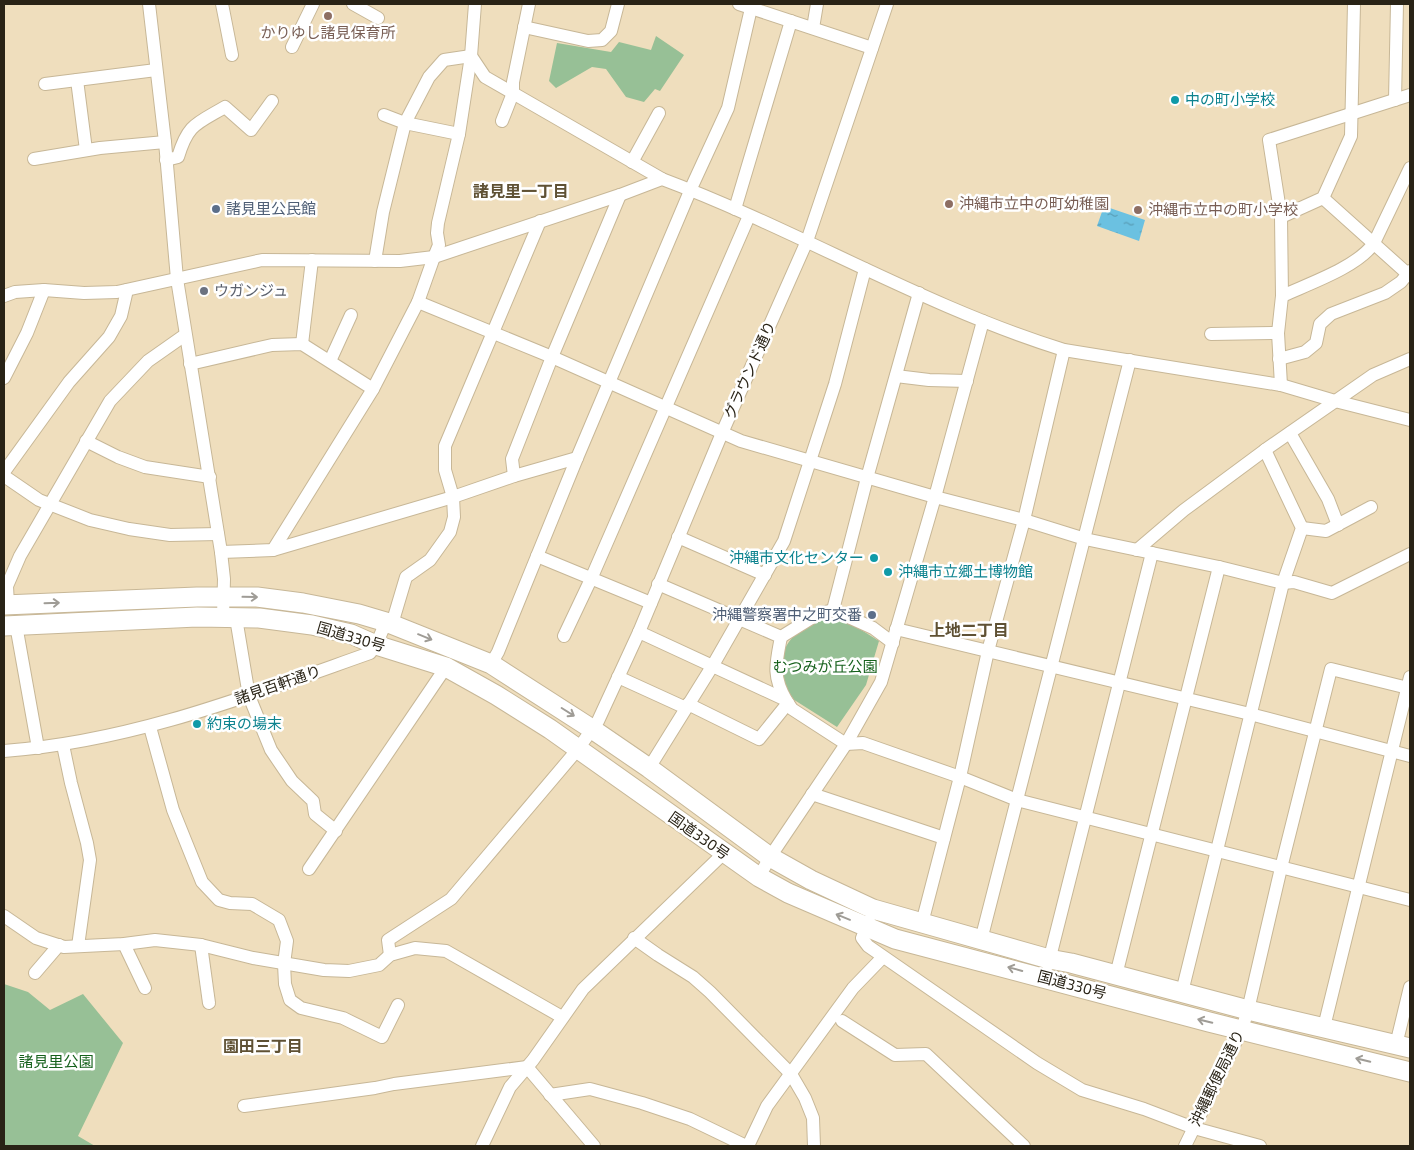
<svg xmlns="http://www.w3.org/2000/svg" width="1414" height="1150" font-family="'Exo 2','Noto Sans JP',sans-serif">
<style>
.park{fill:#97c096}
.water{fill:url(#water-ripples)}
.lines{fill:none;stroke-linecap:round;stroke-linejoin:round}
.minor-casing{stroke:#c7b797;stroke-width:14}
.highway-casing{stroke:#c7b797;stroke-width:21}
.minor{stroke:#fff;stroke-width:12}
.highway{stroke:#fff;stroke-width:19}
.oneway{stroke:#9f9c96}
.education-dot{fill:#8d6e63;stroke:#fff;stroke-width:2}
.culture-dot{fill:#0f9aa8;stroke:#fff;stroke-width:2}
.service-dot{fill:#5c6f8a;stroke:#fff;stroke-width:2}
.worship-dot{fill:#6b7280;stroke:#fff;stroke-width:2}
.labels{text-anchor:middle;stroke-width:5;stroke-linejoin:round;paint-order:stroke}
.education-label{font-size:15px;fill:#785e54;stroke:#fff;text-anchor:start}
.culture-label{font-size:15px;fill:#0d838f;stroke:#fff;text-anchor:start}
.service-label{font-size:15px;fill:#4e5e75;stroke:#fff;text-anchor:start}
.worship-label{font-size:15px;fill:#5b616d;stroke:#fff;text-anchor:start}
.street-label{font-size:15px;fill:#292316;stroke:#fff}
.park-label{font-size:15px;fill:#16611c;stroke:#fff}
.neighbourhood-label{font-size:16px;font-weight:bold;fill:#5f5134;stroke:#fff}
</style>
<defs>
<pattern id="water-ripples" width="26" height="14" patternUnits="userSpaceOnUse" patternTransform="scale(1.25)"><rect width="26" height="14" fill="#6bc1e1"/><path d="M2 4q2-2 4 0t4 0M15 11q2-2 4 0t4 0" fill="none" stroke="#589cb5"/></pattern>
</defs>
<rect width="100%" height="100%" fill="#efdebd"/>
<g class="park">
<polygon points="656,36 684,55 660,91 655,89 644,102 626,97 606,69 592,67 556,88 549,81 557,43 611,52 619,42 651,50"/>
<path d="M829,618l18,3 32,20 -13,44 -29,42 -49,-31c-2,-8 -7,-18 -7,-26 -1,-29 22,-47 48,-52z"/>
<polygon points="4,984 28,992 50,1010 83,994 123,1043 78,1136 95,1146 4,1146"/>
</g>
<polygon class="water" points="1104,206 1145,220 1139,241 1097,226"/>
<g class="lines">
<defs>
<g id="minor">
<polyline points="149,4 165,142 177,279 221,552 224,579 223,617"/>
<polyline points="222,4 232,55"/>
<polyline points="353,4 378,18"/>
<polyline points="739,4 872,48"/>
<polyline points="524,27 588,41 602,40 611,31 618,4"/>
<polyline points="813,28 817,4"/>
<polyline points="292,47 313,4"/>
<polyline points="471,56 485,77 662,179"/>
<polyline points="77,80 86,150"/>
<polyline points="45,84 156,70"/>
<polyline points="1395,100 1397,4"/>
<polyline points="384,115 405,123 459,134"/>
<polyline points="502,121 513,93 513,82 529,4"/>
<polyline points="34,159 100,148 165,142"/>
<path d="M166,160l12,-3c10,-33 18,-33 47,-50l26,23 21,-29"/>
<polyline points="632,162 659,113"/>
<polyline points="1323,198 1410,276"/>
<polyline points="735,209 791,21"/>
<polyline points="1281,217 1323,198 1351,136 1354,4"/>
<polyline points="375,261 383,212 405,123 429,77 444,60 471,56"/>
<path d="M4,296l11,-4 29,-2 40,3 33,-1 145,-32 138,1 34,-4 186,-62 42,-16c136,51 263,128 402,171l217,35 54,16 75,19"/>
<path d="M1282,296c26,-12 76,-29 92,-53l36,-75"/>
<polyline points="418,302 552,357 741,441 935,497 1024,520 1085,539 1219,567 1283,583 1294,582 1332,593 1410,554"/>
<polyline points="1211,334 1278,333"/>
<polyline points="302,344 312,260"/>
<polyline points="1279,359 1305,352 1316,343 1320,324 1331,314 1385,293 1401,282 1410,271"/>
<polyline points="330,361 351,315"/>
<polyline points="190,364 272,345 302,344 373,389"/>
<polyline points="896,376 929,380 967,381"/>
<polyline points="4,378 27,333 44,290"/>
<polyline points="1281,385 1278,333 1282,296 1281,217 1269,140 1410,95"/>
<polyline points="1290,433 1328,499 1338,525"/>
<polyline points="86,441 118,457 145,467 210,477"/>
<polyline points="4,472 69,382 109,337 121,316 127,290"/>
<polyline points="4,476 39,500 90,520 129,529 170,535 218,534"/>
<polyline points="514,476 512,459 552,357 620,195"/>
<polyline points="1302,528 1326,531 1371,507"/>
<polyline points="678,537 765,575"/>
<polyline points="273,550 373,389 418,302 434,257 439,245 437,233 438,223 459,134 471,56 475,4"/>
<polyline points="1137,550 1184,510 1265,450 1373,375 1410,359"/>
<polyline points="221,552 273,550 453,497 514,476 577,458"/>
<polyline points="537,556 651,603"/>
<path d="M658,584l123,53c-5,26 -9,39 5,63"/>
<polyline points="8,605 7,586 20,556 110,401 148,361 185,335"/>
<polyline points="833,610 873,628 893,643"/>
<polyline points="236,618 249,696 271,750 292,781 313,801 315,814 336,831"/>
<polyline points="392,624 406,577 430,560 450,532 454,517 453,497 445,470 445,446 540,221"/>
<polyline points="16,625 38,748"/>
<polyline points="896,629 1250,714 1410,756"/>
<polyline points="639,632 786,700 792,709 846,744 863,743 960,777 1017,800 1410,900"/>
<polyline points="564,636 591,579 749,216"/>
<polyline points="781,637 818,614 833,610 867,478 919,293"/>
<polyline points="491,664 498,652 577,458 693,184 728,108 752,4"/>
<polyline points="618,677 686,708"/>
<polyline points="688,704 759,739 788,703"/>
<polyline points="150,727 173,810 202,882 219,900 230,903 252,904 279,920 287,941 284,964 285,984 290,1000 301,1008 343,1018 382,1037 398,1005"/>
<polyline points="63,745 71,783 87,843 90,860 78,946"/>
<path d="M4,751c127,-9 247,-56 366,-98l6,-8 10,-23"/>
<polyline points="649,768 713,665 784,541 835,384 865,269"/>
<polyline points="812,794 944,838"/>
<polyline points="309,869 446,667"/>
<polyline points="759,877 770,857 846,744 881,682 935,497 983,321"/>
<polyline points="4,916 36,938 64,947 124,944 155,940 201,945 253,958 324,970 349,971 379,965 390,955 415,948 446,951 562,1017"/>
<polyline points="869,921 862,938 868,946 1037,1063 1082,1090 1144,1109 1194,1128 1260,1146"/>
<polyline points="922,923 960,777 988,651 1024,520 1064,350"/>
<polyline points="634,938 658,955 693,977 710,992 791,1074 805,1098 813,1118 814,1146"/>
<polyline points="981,940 1130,360"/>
<polyline points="124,944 145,988"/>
<polyline points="201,945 209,1003"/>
<polyline points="390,955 388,940 451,899 578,749 598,721 639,632 722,433 807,241 887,4"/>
<polyline points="1048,965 1152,553"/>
<polyline points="35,973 59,945"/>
<polyline points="1116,975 1219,567"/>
<polyline points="1182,992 1283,583 1302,528 1265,450"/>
<polyline points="842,1021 895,1055 926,1054 1024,1146"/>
<polyline points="1324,1027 1410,677"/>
<polyline points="1396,1045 1410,987"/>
<polyline points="527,1067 594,1146"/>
<polyline points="550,1095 590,1089 642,1103 690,1119 746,1146"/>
<polyline points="244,1106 375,1088 394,1084 527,1067"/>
<polyline points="482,1146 510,1087 533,1060 583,989 724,853"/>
<polyline points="748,1146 767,1106 853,988 882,958"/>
<polyline points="1185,1146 1242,1029 1248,1010 1281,868 1331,669 1408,688"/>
</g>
<g id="highway">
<polyline points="4,605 197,597 257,597 303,603 359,614 386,622 491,664 592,729 649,768 770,857 811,880 873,909 1049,959 1071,963 1248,1010 1410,1048"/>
<polyline points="4,626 197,617 259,618 312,625 351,634 376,645 446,667 496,695 550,729 759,877 788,893 895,939 1209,1022 1410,1072"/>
</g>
</defs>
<use href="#minor" class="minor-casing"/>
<use href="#highway" class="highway-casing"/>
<use href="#minor" class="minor"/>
<use href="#highway" class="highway"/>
</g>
<defs><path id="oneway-shaft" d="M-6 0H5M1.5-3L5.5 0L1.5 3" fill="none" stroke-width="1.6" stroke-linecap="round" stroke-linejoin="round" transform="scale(1.25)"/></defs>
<g class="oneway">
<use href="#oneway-shaft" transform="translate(250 597) rotate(1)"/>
<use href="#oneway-shaft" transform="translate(52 603) rotate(-2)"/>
<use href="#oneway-shaft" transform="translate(425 637) rotate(22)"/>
<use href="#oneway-shaft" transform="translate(568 712) rotate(32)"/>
<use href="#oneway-shaft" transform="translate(843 917) rotate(-158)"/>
<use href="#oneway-shaft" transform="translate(1015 969) rotate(-165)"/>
<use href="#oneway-shaft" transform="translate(1205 1021) rotate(-166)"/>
<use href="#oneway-shaft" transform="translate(1363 1060) rotate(-166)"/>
</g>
<g class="education-dot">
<circle cx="328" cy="16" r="5"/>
<circle cx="949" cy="204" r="5"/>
<circle cx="1138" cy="210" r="5"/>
</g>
<g class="culture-dot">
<circle cx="1175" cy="100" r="5"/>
<circle cx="874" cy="558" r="5"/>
<circle cx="888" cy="572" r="5"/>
<circle cx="197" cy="724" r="5"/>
</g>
<g class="service-dot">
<circle cx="216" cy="209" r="5"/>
<circle cx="872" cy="615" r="5"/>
</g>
<circle class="worship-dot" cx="204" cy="291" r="5"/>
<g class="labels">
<g class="education-label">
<text x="328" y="38" text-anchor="middle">かりゆし諸見保育所</text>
<text x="959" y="209">沖縄市立中の町幼稚園</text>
<text x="1148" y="215">沖縄市立中の町小学校</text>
</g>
<g class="culture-label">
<text x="1185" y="105">中の町小学校</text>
<text x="864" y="563" text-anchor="end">沖縄市文化センター</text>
<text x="898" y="577">沖縄市立郷土博物館</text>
<text x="207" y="729">約束の場末</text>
</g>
<g class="service-label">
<text x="226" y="214">諸見里公民館</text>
<text x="862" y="620" text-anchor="end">沖縄警察署中之町交番</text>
</g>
<g class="worship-label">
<text x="214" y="296">ウガンジュ</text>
</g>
<g class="street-label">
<text transform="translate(750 370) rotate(-66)" y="5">グラウンド通り</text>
<text transform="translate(351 637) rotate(16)" y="5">国道330号</text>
<text transform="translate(278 685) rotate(-19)" y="5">諸見百軒通り</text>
<text transform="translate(699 836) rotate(35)" y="5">国道330号</text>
<text transform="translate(1072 985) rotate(15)" y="5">国道330号</text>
<text transform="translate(1217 1078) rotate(-64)" y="5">沖縄郵便局通り</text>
</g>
<g class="park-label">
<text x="825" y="672">むつみが丘公園</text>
<text x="56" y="1067">諸見里公園</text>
</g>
<g class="neighbourhood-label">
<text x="521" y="197">諸見里一丁目</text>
<text x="969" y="636">上地二丁目</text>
<text x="263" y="1052">園田三丁目</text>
</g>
</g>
<rect width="1414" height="1150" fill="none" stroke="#292316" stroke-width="10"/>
</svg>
